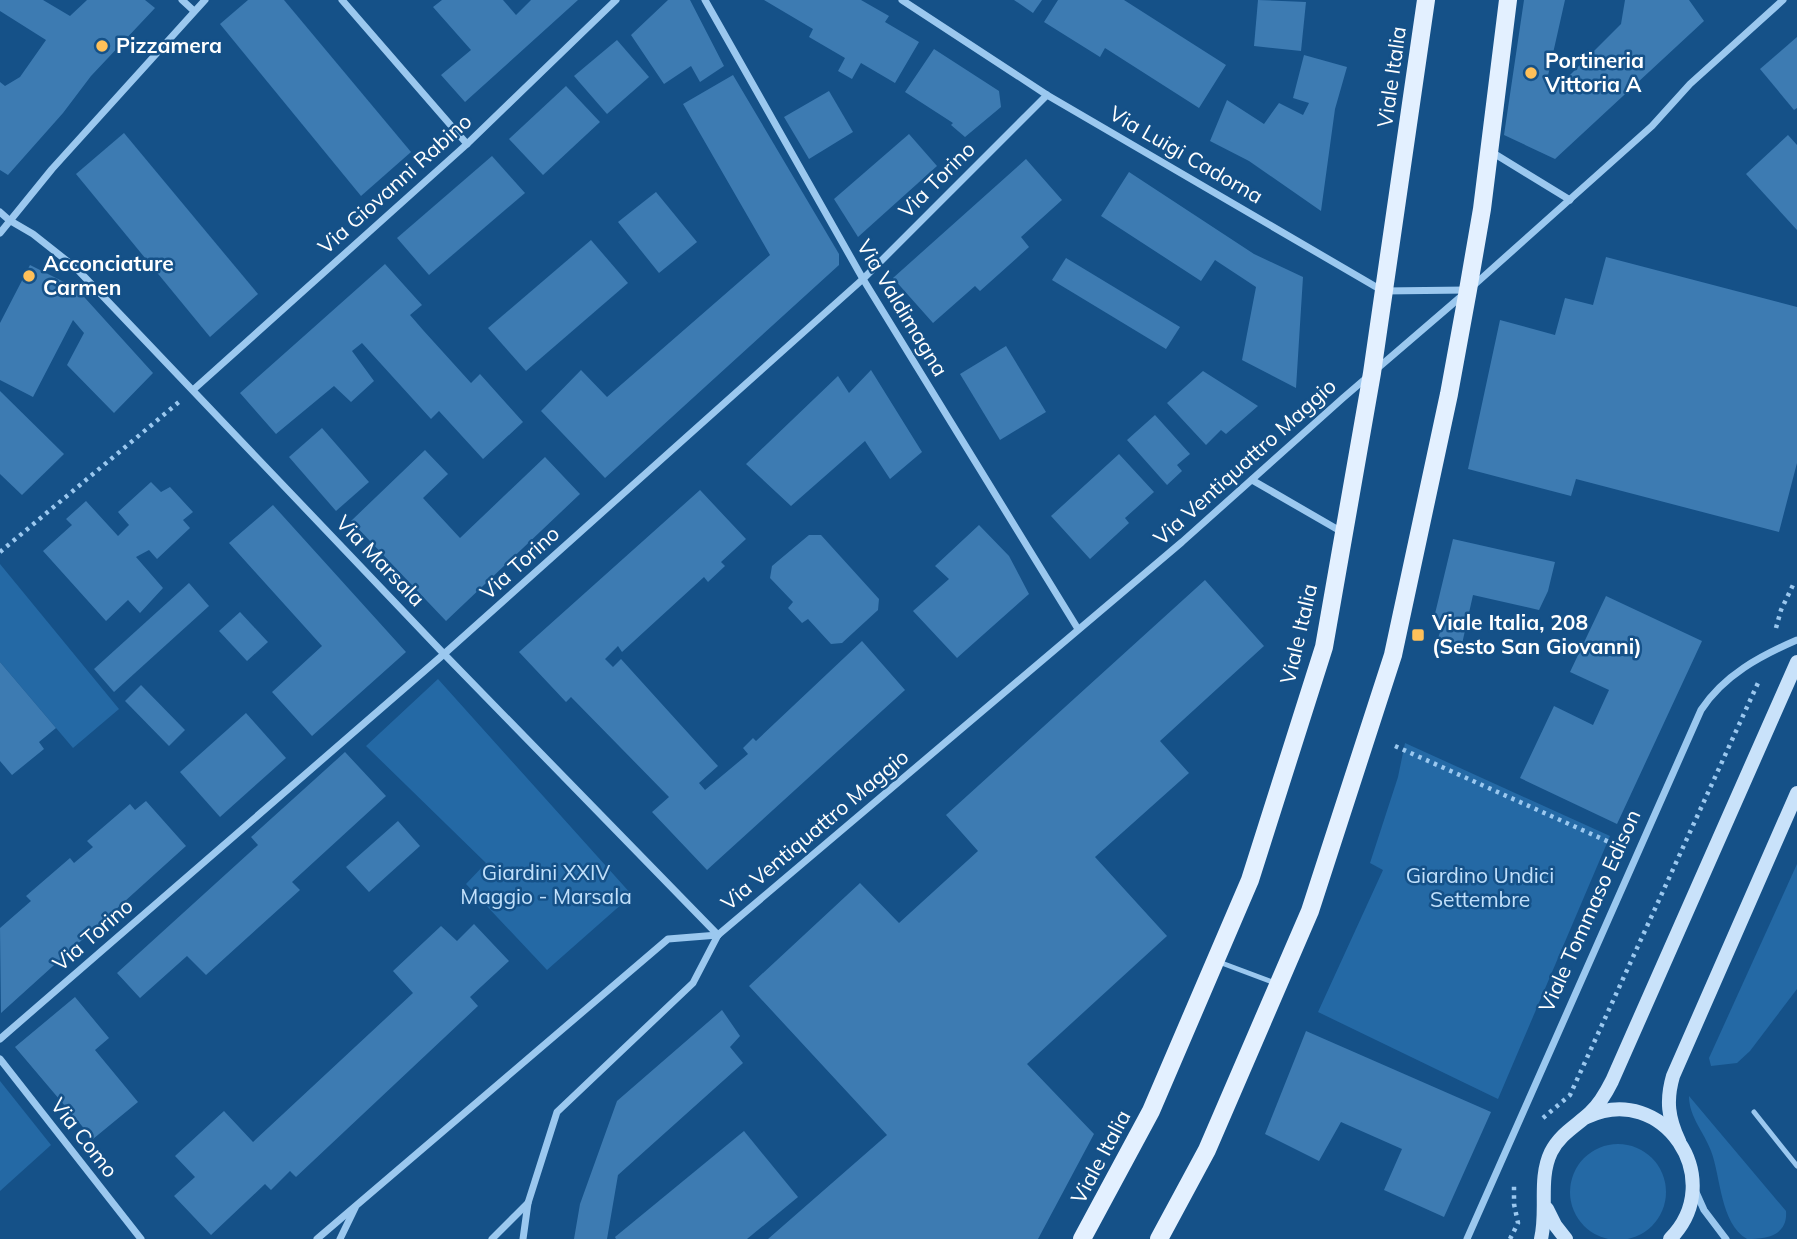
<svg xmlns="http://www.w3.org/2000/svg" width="1797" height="1239" font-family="Mulish,sans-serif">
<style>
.green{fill:#2469a5}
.building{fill:#3d7bb2}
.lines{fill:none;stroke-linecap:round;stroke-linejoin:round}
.path{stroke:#9bc8ef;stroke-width:4.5;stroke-dasharray:3.5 5;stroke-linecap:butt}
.lane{stroke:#9bc8ef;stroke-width:5}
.street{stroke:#9bc8ef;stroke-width:7}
.secondary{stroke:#c9e2fa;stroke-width:14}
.primary{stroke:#e3f0ff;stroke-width:18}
.poi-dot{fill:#ffc059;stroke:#155188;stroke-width:2.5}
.labels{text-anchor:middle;stroke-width:5;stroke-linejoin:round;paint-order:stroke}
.poi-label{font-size:21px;font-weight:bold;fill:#fff;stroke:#155188;text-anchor:start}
.street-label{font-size:21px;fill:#fff;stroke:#155188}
.park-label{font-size:21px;fill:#c1e0fb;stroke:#155188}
</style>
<rect width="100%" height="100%" fill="#155188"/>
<g class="green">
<polygon points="0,564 119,709 73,748 0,662"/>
<polygon points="438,679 632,895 547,970 466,884 486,863 366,746"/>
<polygon points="1405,743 1610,836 1498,1099 1318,1012 1383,870 1370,863 1398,777"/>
<polygon points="1797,864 1797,989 1750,1051 1737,1063 1711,1066 1709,1058"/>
<polygon points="0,1081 51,1145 0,1191"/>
<path d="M1689,1096l97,115c2,25 -20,28 -39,28 -27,-16 -26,-62 -36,-88 -7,-19 -22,-34 -22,-55z"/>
<circle cx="1618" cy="1192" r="48"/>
</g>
<g class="building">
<polygon points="0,0 43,0 70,16 87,0 145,0 155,8 91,76 63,113 8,175 0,170 0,82 5,86 20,77 46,40 0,11"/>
<polygon points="248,0 284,0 411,152 361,196 220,24"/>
<polygon points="442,0 503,0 516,15 531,0 578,0 465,102 441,75 471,50 433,7"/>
<polygon points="668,0 690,0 724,66 700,82 691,66 664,84 631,35"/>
<polygon points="764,0 861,0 889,16 885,22 919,42 895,83 861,63 852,79 838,71 845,58 809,37 813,29"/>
<polygon points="1014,0 1042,0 1033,13"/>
<polygon points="1058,0 1124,0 1226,65 1199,108 1105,48 1100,57 1044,22"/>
<polygon points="1258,0 1306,2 1301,51 1254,46"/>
<polygon points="1524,0 1565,0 1547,80 1561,84 1621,24 1625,0 1689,0 1704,21 1555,159 1504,135"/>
<polygon points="1797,37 1797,108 1794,110 1760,69"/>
<polygon points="617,40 649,77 607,114 574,76"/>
<polygon points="934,49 999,91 1001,107 965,137 951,125 953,123 905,92"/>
<polygon points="1304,55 1347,67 1335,109 1321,211 1249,161 1210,141 1227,100 1264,124 1279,103 1303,115 1309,103 1293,98"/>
<polygon points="733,75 839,254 839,265 605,478 541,411 581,370 607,397 770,255 683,104"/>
<polygon points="566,86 600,122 543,175 509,139"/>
<polygon points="829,91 853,132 809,159 784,117"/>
<polygon points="124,133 258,294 210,337 76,174"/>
<polygon points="909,134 937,166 858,237 834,199"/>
<polygon points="1788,135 1797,145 1797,230 1746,174"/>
<polygon points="492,156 525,193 429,275 397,238"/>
<polygon points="1026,159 1062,200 1021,237 1029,247 980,291 975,286 933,323 893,278"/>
<polygon points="1129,172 1254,254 1303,277 1296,388 1242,360 1256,287 1215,260 1201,281 1101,216"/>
<polygon points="656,192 697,242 659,273 618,222"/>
<polygon points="591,240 628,283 526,371 488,328"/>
<polygon points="1606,257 1797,307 1797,463 1779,532 1576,479 1571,496 1468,469 1500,320 1555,335 1565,298 1593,305"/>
<polygon points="1066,258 1180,327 1166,349 1052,280"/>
<polygon points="385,264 422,305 410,315 423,330 471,383 480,374 523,422 483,459 439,411 431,419 362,343 352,351 374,381 351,402 334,386 276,434 240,393"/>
<polygon points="30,265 76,288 153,373 114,413 67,365 84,333 73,320 33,397 0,380 0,323"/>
<polygon points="1006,346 1046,412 1000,440 960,374"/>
<polygon points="871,370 922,452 890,479 865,441 791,506 746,464 838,376 849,393"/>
<polygon points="1203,371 1258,406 1226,434 1221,430 1206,445 1167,403"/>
<polygon points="0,391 64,454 22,495 0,474"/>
<polygon points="1155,415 1190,454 1177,465 1182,471 1167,485 1127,440"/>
<polygon points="322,428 369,482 336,511 289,457"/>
<polygon points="425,450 448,474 423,498 460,538 545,457 580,494 446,621 351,521"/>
<polygon points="1119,454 1154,492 1125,518 1129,523 1090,559 1051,516"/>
<polygon points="151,482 161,492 170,487 193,512 183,520 190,528 157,559 149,550 136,557 163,588 140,613 128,600 106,621 43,551 72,525 66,519 86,501 118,536 129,525 118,512"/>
<polygon points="700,490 746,539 721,562 725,566 708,582 704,577 622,652 618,646 605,659 613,667 621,659 718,766 699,783 705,790 748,754 743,748 753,738 756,741 862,641 905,690 707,870 652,812 669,797 571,697 566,702 519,652"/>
<polygon points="273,505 406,652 312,736 272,692 322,646 229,543"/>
<polygon points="979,525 1009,556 1029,594 957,658 913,611 949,579 935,566"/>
<polygon points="809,535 821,535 879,599 878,610 842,643 831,644 808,619 802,623 788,608 793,602 770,578 772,566"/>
<polygon points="1453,539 1555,562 1548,591 1539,610 1473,595 1462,644 1438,638 1442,627 1433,622"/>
<polygon points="1205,580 1264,646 1160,741 1189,773 1095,857 1167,936 1027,1064 1094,1134 1038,1239 768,1239 887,1135 749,986 860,883 899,923 978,851 946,815"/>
<polygon points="189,583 209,606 114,692 94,669"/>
<polygon points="1606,596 1702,641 1617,824 1520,778 1554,706 1593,725 1609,690 1570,672"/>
<polygon points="240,612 268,642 247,661 219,631"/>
<polygon points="0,662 56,728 39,742 44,749 12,775 0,761"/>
<polygon points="141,685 185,730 169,746 125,701"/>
<polygon points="246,713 286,758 220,817 180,772"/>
<polygon points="345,752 386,796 292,882 300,890 206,975 187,956 140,998 117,973 258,845 251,837"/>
<polygon points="146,801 186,846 1,1013 0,928 31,901 26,896 70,858 74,863 93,847 87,841 130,804 135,810"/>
<polygon points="398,821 420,846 369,892 346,867"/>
<polygon points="474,924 509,961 470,997 478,1006 296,1177 290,1171 271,1190 265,1184 211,1235 174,1196 195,1177 175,1156 224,1111 253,1142 413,993 393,971 441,926 457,941"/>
<polygon points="75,997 109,1038 95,1050 138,1102 93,1139 15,1047"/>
<polygon points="722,1010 740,1036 730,1047 743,1063 618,1175 607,1239 574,1239 580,1204 617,1101"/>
<polygon points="1306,1031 1491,1112 1444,1217 1384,1190 1402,1149 1341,1122 1319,1161 1265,1134"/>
<polygon points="744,1131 798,1197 747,1239 616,1239 615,1237"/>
</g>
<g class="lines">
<g class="path">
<polyline points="0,552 179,402"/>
<polyline points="1776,628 1781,610 1793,585"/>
<polyline points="1395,746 1618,846"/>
<polyline points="1543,1118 1570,1095 1758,683"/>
<polyline points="1510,1239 1518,1223 1514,1204 1514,1182"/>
</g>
<g class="lane">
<polyline points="1219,962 1275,983"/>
<polyline points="1754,1112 1797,1166"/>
</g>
<g class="street">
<polyline points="182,0 194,11"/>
<polyline points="342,0 467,144"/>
<polyline points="705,0 863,279 1078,629"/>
<polyline points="902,0 1047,95 1383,291 1467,290"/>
<polyline points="1490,151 1570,200"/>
<polyline points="0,212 9,220 33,234 76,268 444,654 718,935"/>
<polyline points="0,233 52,169 205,0"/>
<polyline points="1473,286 1652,126 1690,84 1783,0"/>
<polyline points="193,390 467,144 616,0"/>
<polyline points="1252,480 1342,532"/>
<polyline points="0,1039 444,654 863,279 1047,95"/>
<polyline points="0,1059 141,1239"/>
<polyline points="1695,1190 1704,1210 1726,1239"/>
<polyline points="317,1239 668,939 718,935"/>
<polyline points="340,1239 355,1208"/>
<polyline points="492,1239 528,1203 557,1112 693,983 718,935 1182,542 1343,398 1464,294"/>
<polyline points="523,1239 528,1203"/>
<path d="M1467,1239l234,-529c23,-35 59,-54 96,-70"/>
</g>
<g class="secondary">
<path d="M1587,1117c76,-36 142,63 83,122"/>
<path d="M1679,1141c-11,-23 -13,-41 -6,-65l124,-283"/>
<polyline points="1547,1209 1555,1225 1566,1239"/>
<path d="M1541,1239c7,-29 -3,-60 10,-87 9,-18 25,-26 39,-39 10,-9 16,-20 22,-32l185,-419"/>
</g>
<g class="primary">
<polyline points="1082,1239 1151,1111 1250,880 1324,647 1372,373 1426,0"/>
<polyline points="1159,1239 1207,1150 1310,911 1393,655 1449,394 1468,290 1482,209 1508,0"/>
</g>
</g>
<g class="poi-dot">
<circle cx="102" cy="46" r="7"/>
<circle cx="1531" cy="73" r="7"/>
<circle cx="29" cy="276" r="7"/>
<rect x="1411" y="628" width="14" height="14" rx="3.5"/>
</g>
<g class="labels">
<g class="poi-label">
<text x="116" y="53">Pizzamera</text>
<text x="1545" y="68">Portineria<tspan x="1545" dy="24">Vittoria A</tspan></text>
<text x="43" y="271">Acconciature<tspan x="43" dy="24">Carmen</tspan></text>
<text x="1432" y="630">Viale Italia, 208<tspan x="1432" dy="24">(Sesto San Giovanni)</tspan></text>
</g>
<g class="street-label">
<text transform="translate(1392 77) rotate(-82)" y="7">Viale Italia</text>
<text transform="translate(1186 155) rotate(30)" y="7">Via Luigi Cadorna</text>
<text transform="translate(937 180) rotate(-45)" y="7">Via Torino</text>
<text transform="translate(395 184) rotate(-42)" y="7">Via Giovanni Rabino</text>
<text transform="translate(902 308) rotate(59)" y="7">Via Valdimagna</text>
<text transform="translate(1245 462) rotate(-42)" y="7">Via Ventiquattro Maggio</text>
<text transform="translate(380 561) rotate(46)" y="7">Via Marsala</text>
<text transform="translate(520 563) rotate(-42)" y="7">Via Torino</text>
<text transform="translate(1299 634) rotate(-77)" y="7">Viale Italia</text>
<text transform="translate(815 830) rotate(-40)" y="7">Via Ventiquattro Maggio</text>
<text transform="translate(1590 911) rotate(-66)" y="7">Viale Tommaso Edison</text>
<text transform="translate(93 935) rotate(-41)" y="7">Via Torino</text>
<text transform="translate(84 1138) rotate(52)" y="7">Via Como</text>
<text transform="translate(1101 1157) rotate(-62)" y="7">Viale Italia</text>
</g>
<g class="park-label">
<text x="546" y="880">Giardini XXIV<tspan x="546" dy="24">Maggio - Marsala</tspan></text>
<text x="1480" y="883">Giardino Undici<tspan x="1480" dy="24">Settembre</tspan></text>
</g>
</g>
</svg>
